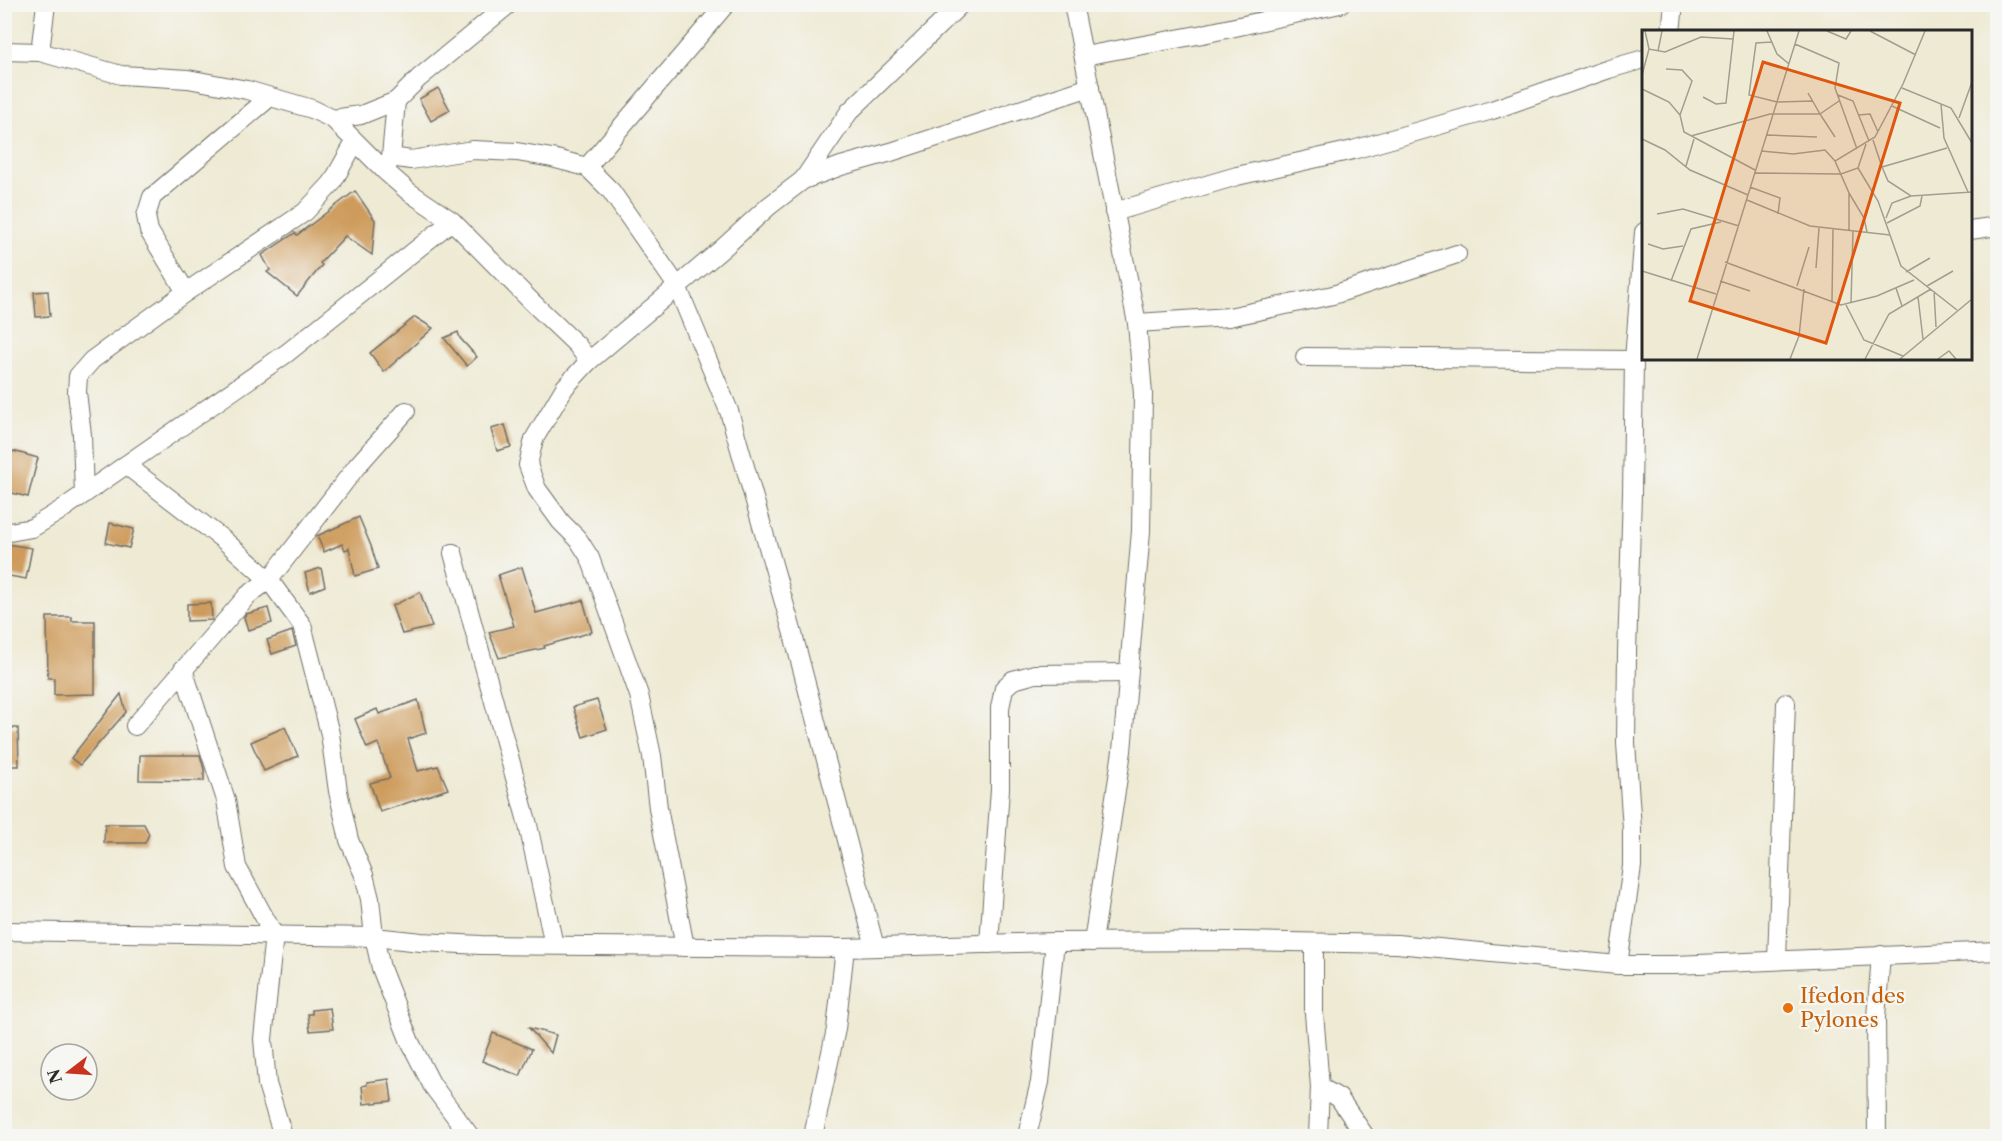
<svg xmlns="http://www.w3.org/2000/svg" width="2002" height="1141" font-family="'Libre Caslon Text',serif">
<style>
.building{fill:#ce9b5c}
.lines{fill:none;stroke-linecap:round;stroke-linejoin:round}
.minor-casing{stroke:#6f6e66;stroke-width:20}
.minor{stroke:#fff;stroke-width:18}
.food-dot{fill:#e8710a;stroke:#f6f6f2;stroke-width:2}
.labels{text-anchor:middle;stroke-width:4.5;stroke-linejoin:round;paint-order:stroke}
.food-label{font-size:21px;fill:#c56008;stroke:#f6f6f2;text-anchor:start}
.inset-road{fill:none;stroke:#a09e90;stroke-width:1.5}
.view{fill:#df570e;fill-opacity:0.15;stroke:#df570e;stroke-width:3}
.inset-edge{fill:none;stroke:#2b2b2b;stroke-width:3}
</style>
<rect width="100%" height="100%" fill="#f6f6f2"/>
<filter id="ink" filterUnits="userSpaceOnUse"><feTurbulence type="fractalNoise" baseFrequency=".0167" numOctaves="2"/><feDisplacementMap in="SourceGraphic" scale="12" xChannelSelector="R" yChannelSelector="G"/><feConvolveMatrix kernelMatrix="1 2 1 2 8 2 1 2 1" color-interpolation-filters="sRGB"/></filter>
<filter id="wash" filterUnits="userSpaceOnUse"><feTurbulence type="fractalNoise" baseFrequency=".008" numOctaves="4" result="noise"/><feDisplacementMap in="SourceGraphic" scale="24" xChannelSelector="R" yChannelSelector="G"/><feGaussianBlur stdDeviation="1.35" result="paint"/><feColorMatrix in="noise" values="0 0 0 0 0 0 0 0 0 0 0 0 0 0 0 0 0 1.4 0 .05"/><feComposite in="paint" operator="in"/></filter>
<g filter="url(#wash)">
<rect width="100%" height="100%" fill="#eeead4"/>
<g id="blocks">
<g class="building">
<polygon points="438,88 450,110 431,121 419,99"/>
<polygon points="355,191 375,220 372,255 345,236 320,263 322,265 297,296 267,272 270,270 262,255 295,233 297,235"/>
<polygon points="48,291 50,316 36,317 34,292"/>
<polygon points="415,317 433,328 384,372 370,353"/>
<polygon points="458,332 460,338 477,357 467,366 444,338"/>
<polygon points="505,425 511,447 497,451 491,429"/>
<polygon points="13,451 38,458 28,497 4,491 4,476"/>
<polygon points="359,517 371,546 378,569 355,576 349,548 345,550 342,544 324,552 317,536"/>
<polygon points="110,523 134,529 129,548 106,543"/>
<polygon points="7,544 32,548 26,579 4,575 4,559"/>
<polygon points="522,567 536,613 583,600 592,632 544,646 545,648 499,658 489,632 514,626 498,575"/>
<polygon points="321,568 325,586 310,592 305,573"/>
<polygon points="420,592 432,627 402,634 392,606"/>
<polygon points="211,603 212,620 187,621 187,604"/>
<polygon points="268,608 272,623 248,630 244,617 246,614"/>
<polygon points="47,617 72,617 72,621 95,621 95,694 54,695 54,678 48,678"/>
<polygon points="292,631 296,646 272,654 267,640"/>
<polygon points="121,694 126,712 80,765 71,758"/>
<polygon points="418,700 426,733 408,739 418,771 438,766 448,789 380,812 370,783 390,778 378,743 367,748 355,719 377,709 379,714"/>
<polygon points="597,700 607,729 583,737 573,707"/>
<polygon points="285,727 298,756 264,771 251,742"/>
<polygon points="4,728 18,728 19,766 4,766"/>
<polygon points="140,755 200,755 204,769 204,781 139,780"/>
<polygon points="105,824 144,824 149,834 145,843 104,843"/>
<polygon points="330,1008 333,1029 310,1031 308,1014 312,1014 312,1010"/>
<polygon points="529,1028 556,1035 551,1053"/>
<polygon points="493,1033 532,1049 520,1076 482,1061"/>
<polygon points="389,1079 392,1101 364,1104 362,1086 367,1085 367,1082"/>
</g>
</g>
</g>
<g filter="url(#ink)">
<use href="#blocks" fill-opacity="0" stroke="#6f6e66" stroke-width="1.5"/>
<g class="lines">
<defs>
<g id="minor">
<polyline points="1073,4 1137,323 1143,394 1141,531 1122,751 1093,942"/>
<polyline points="1671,32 1674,4"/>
<polyline points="4,51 40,52 121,75 188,79 247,90 312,109 333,119 385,171 409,192 452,221 533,303 577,345 589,361 723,248 769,206 803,180 841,166 891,152 1090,87"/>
<polyline points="40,52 46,4"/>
<polyline points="1084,56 1203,34 1340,4"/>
<polyline points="333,119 361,115 396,101 419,78 509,4"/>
<polyline points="391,157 411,160 473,150 517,152 552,158 587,167 611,191 677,286 729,411 793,634 875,947"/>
<polyline points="387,167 391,157 396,101"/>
<polyline points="587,167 726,4"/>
<polyline points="803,180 849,112 961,4"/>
<polyline points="1114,212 1237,176 1353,150 1492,110 1609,69 1644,59"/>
<polyline points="1970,230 1998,226"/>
<polyline points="186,292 149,231 146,216 152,197 270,97"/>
<polyline points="1137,323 1229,317 1333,295 1457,254"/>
<polyline points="1305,357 1634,360"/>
<polyline points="589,361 565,387 534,439 528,465 537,489 561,522 578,539 590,558 639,695 652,756 658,808 685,947"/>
<polyline points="406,411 357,466 269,580 302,625 330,734 338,791 349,840 364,875 370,899 374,937 381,968 410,1042 432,1085 470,1136"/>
<polyline points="126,465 225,541 269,580 248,595 135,726"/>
<polyline points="84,494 82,435 77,392 78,376 92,360 186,292 305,212 332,183 355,142"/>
<polyline points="4,533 32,528 61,510 287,353 452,221"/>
<polyline points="453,553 528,825 554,945"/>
<polyline points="183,669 226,800 237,867 274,935 263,1039 267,1084 283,1136"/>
<polyline points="4,931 374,937 421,942 481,945 845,948 1055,942 1241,941 1397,944 1618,965 1675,965 1998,951"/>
<polyline points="1314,943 1314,1013 1320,1087 1318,1136"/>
<polyline points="989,944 1000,789 1000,708 1004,688 1013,680 1035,674 1128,673"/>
<polyline points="1777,960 1786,703"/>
<polyline points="1618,965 1632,866 1632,829 1626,743 1627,652 1632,494 1634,360 1644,232"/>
<polyline points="1320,1087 1339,1098 1365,1136"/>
<polyline points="813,1136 836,1029 845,948"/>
<polyline points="1027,1136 1040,1082 1055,942"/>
<polyline points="1877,1136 1876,1017 1881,955"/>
</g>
</defs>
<use href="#minor" class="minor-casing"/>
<use href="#minor" class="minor"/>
</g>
</g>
<circle class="food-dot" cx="1788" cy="1008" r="6"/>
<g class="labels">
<g class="food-label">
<text x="1800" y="1003">Ifedon des<tspan x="1800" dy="24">Pylones</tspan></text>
</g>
</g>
<g transform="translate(1642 30)">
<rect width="330" height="330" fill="#eeead4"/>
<path class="inset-road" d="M3,1l4,18M125,1l10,23 12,10M185,1l19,8 5,-8M228,1l46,24M130,12l-16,1 -7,52 28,7 36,-1M153,14l44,19 -4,25 22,61M16,21l4,-20M24,39l16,1 10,11 -12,34 4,17 71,38M0,45l7,-26 16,3 36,-15 32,2M260,58l49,20 21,35M0,59l27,13 11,13M166,63l12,21 19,-13M196,65l15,6 16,40M61,67l13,7 10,-1 8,-72M299,74l3,34 24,54M250,76l48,22M216,85l12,-1 8,18M317,88l13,-36M124,105l51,2M49,106l79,-22h50l15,23M0,109l23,11 25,20 58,25M231,110l9,27 65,-19M119,121l32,3 32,-4 10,11M44,136l8,-27M240,137l6,14 23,15 61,-4M216,138l20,33 23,65 56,44M112,143l87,1 17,-6 8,-24M108,157l30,11 -2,16M207,163l15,25 3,14M105,170l63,26 80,9M15,184l26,-5 56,17M244,188l6,-15 19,-7M245,193l33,-17 2,-10M207,201v-38l-14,-32 40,-24 28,-53 22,-53M6,214l15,5 20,-3M83,232l116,43 36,-9 37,-16M174,238l3,-40M0,241l74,23M264,242l24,-14M29,251l20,-52 30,-7M78,251l30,10M155,256l12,-39M285,256l26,-15M254,258l6,18M292,261l2,36M276,267l5,42M190,271l1,-72M209,273l2,-72M204,275l18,35 39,16M55,329l102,-328M148,329l9,-23 5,-47M223,329l24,-45 42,-25M258,329l72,-60M296,329l11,-8 7,8"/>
<path class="view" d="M121,32l137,41 -74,240 -136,-42z"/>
<rect width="330" height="330" class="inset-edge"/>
</g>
<rect width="2002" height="1141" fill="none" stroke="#f6f6f2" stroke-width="24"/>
<g transform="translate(69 1072) rotate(253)"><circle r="28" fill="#f6f6f2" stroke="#a5a5a2" stroke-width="1.5"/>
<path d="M0-4.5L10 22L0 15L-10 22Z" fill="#c8321e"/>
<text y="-9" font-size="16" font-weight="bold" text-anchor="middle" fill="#2b2b2b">N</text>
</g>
</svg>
